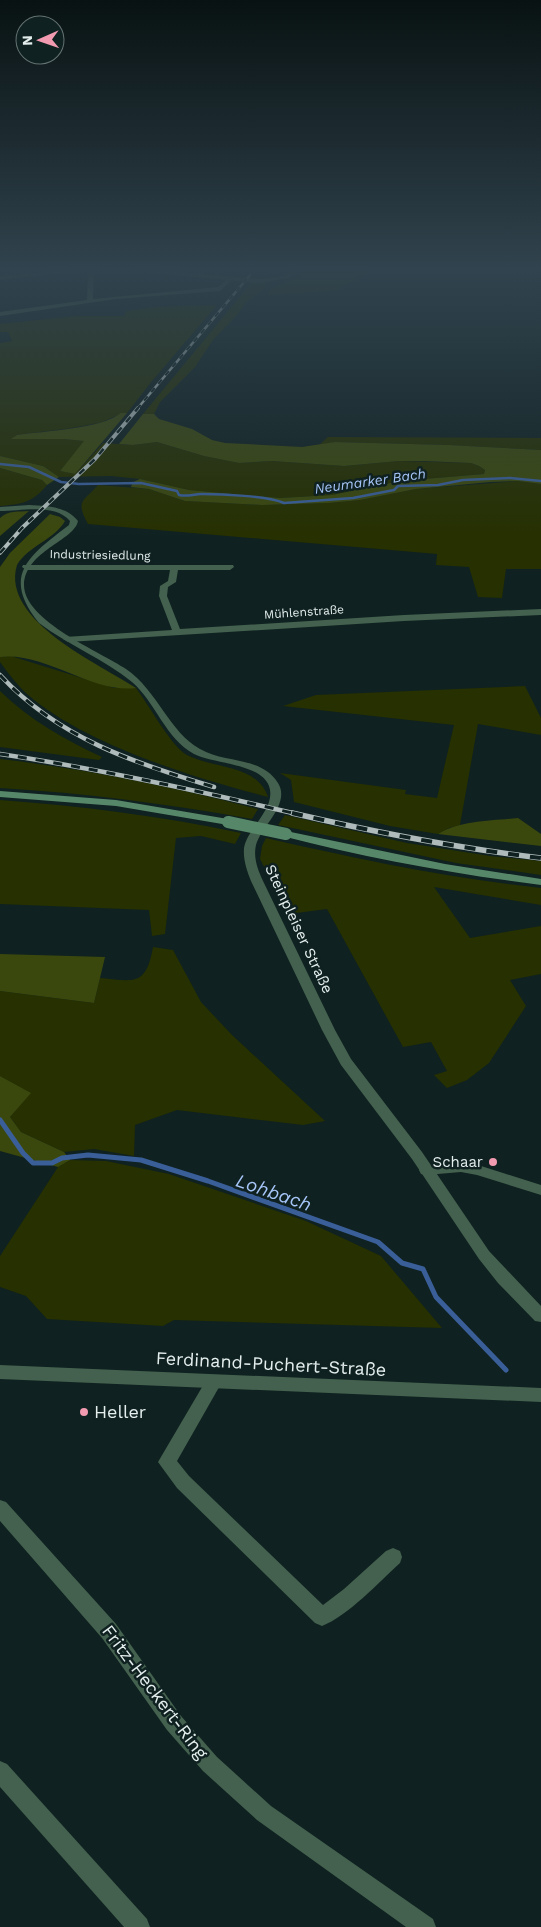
<svg xmlns="http://www.w3.org/2000/svg" width="541" height="1927" font-family="'Work Sans',sans-serif">
<style>
.green{fill:#263000}
.forest{fill:#3b480d}
.lines{fill:none;stroke-linecap:round;stroke-linejoin:round}
.stream-far1{stroke:#3a5e98;stroke-width:2.5}
.stream{stroke:#3a5e98;stroke-width:5}
.minor{fill:#43614e;fill-rule:evenodd}
.tertiary{fill:#43614e;fill-rule:evenodd}
.secondary{fill:#578769;fill-rule:evenodd}
.rail-far3-casing{stroke:#aebbba;stroke-width:2.5}
.rail-far2-casing{stroke:#aebbba;stroke-width:4}
.rail-far1-casing{stroke:#aebbba;stroke-width:4.5}
.rail-casing{stroke:#aebbba;stroke-width:5.5}
.rail-far3{stroke:#0f2120;stroke-width:2;stroke-dasharray:5.5;stroke-linecap:butt}
.rail-far2{stroke:#0f2120;stroke-width:2.5;stroke-dasharray:7;stroke-linecap:butt}
.rail-far1{stroke:#0f2120;stroke-width:3;stroke-dasharray:9;stroke-linecap:butt}
.rail{stroke:#0f2120;stroke-width:4;stroke-dasharray:11;stroke-linecap:butt}
.secondary-bridge{stroke:#578769;stroke-width:12}
.poi-dot{fill:#f29ab0;stroke:#0f2120;stroke-width:2}
.labels{text-anchor:middle;stroke-width:5;stroke-linejoin:round;paint-order:stroke}
.far-street-label{font-size:12px;fill:#e3eeed;stroke:#0f2120}
.far-water-label{font-size:14px;font-style:italic;fill:#a6c5f8;stroke:#0f2120}
.street-label{font-size:15px;fill:#e3eeed;stroke:#0f2120}
.poi-label{font-size:15px;fill:#e3eeed;stroke:#0f2120;text-anchor:end}
.near-street-label{font-size:18px;fill:#e3eeed;stroke:#0f2120}
.near-poi-label{font-size:18px;fill:#e3eeed;stroke:#0f2120;text-anchor:start}
.near-water-label{font-size:19px;font-style:italic;fill:#a6c5f8;stroke:#0f2120}
</style>
<rect width="100%" height="100%" fill="#0f2120"/>
<g class="green">
<polygon points="305,268 376,268 336,290 268,295 271,289 298,277"/>
<polygon points="252,282 266,282 265,288 246,302 238,314 213,340 195,367 160,402 154,414 143,414"/>
<path d="M217,305l-65,76 -25,32c-9,0 -19,8 -29,10 -26,6 -54,8 -81,12l-5,4h52l21,2 -25,30 15,3 28,-31 30,2 24,-3 47,14 35,7 33,-2 72,5 55,-5 72,2 8,3 6,4 -1,4 -84,7 -68,14 -52,3 -91,-8 -49,-11 -29,-3 -52,1 -16,-11 -43,-10v-113l12,-2 -4,-9h-8v-8l76,-8h48l2,-5 30,-4z"/>
<polygon points="328,437 541,438 541,450 449,445 335,442 318,446"/>
<path d="M0,468l42,12 5,5c-15,18 -25,19 -47,21z"/>
<path d="M518,481l23,3v85h-35l-4,29 -24,-1 -9,-30 -33,-2 1,-11 -349,-30c-13,-24 -5,-22 10,-39l51,4 36,12 77,4 67,-2 31,-3 56,-11z"/>
<path d="M11,656l103,32h22c13,17 35,58 51,67 27,14 70,9 81,42 -74,-19 -184,-53 -241,-103 -10,-9 -19,-21 -27,-32v-5z"/>
<polygon points="525,686 541,718 541,735 478,724 460,825 449,828 438,834 390,826 294,802 291,780 280,773 406,790 405,794 437,798 454,725 283,706 316,695"/>
<path d="M0,691c30,29 65,49 102,66l-3,3 -99,-13z"/>
<path d="M0,759c87,10 173,28 258,50l-6,10c-84,-15 -167,-26 -252,-31z"/>
<path d="M0,800c81,6 162,16 241,33l-6,11 -34,-8 -25,2 -11,96 -13,2 -3,-26 -149,-6z"/>
<polygon points="285,815 407,843 490,856 541,861 541,875 456,863 278,825"/>
<path d="M266,838c91,21 182,40 275,50v17l-107,-18 36,51 71,-12v48l-31,6 16,26 -37,57 -22,17 -20,8 -13,-13 13,-4 -16,-29 -28,5 -76,-138 -38,5 -29,-55 2,-13z"/>
<path d="M153,947l20,3 28,52 31,33 93,86 -22,4 -126,-15 -42,15 -1,31 -40,-7 -30,3 -43,-20 -11,-15 20,-24 -30,-17v-85l94,12 6,-25c34,3 46,9 53,-31z"/>
<polygon points="70,1160 106,1161 169,1174 306,1221 381,1256 442,1328 174,1320 163,1326 47,1319 26,1296 0,1287 0,1256 58,1167"/>
</g>
<g class="forest">
<path d="M121,413h6l-52,61 -15,-3 24,-30 -20,-2h-53l6,-4c27,-4 84,-6 104,-22z"/>
<polygon points="143,414 154,414 159,419 192,429 212,440 225,443 302,447 335,442 449,445 541,450 541,484 518,481 490,482 416,489 360,500 329,503 262,505 185,501 149,489 131,487 133,482 140,479 189,490 280,498 332,495 400,481 484,474 485,470 479,466 471,463 424,461 399,461 344,466 272,461 239,463 204,456 157,442 133,445 119,444"/>
<polygon points="0,456 43,466 59,477 47,485 42,480 0,468"/>
<path d="M29,511l-29,25v-18c8,-8 19,-6 29,-7z"/>
<path d="M50,514l10,3 5,4c-11,19 -37,25 -48,44 -17,56 85,100 119,123 -43,6 -92,-37 -136,-31v-90l10,-14z"/>
<path d="M518,818l23,16v12l-103,-12c23,-14 54,-13 80,-16z"/>
<polygon points="0,954 105,957 94,1003 0,991"/>
<polygon points="0,1076 31,1093 10,1117 21,1132 64,1152 70,1160 58,1167 0,1151"/>
</g>
<g class="lines">
<path class="stream-far1" d="M0,464l29,3 32,15 18,2 62,-1 36,8 2,4c9,2 14,-1 23,-1 19,0 66,2 82,9l69,-5 41,-8 4,-4 40,-1 25,-5 47,-2 31,3"/>
<polyline class="stream" points="0,1120 23,1153 33,1163 52,1163 62,1158 88,1155 141,1160 208,1181 378,1242 402,1263 423,1269 436,1297 506,1370"/>
<g class="minor">
<polygon points="91,268 94,270 93,299 218,287 227,279 232,280 220,291 116,299 0,316 0,312 87,300 88,270"/>
<polygon points="23,565 233,565 234,567 230,570 178,570 176,582 168,587 167,596 180,629 404,615 541,609 541,615 404,621 68,642 63,639 65,637 172,630 159,596 160,586 168,581 170,570 26,570 22,567"/>
<polygon points="461,1162 478,1165 541,1185 541,1195 477,1175 461,1172 426,1175 421,1174 419,1170 421,1166 426,1165"/>
<path d="M214,1375l6,2 2,5 -45,79 12,15 134,129 21,-16 42,-38 7,-3 7,3 2,6 -2,6c-21,19 -52,53 -78,63l-7,-3 -138,-135 -19,-26 50,-85z"/>
<polygon points="0,1500 6,1502 116,1624 181,1716 217,1757 271,1806 433,1919 436,1927 406,1927 257,1820 203,1771 167,1730 102,1638 0,1521"/>
<polygon points="0,1761 7,1764 147,1919 150,1927 124,1927 0,1787"/>
</g>
<g class="tertiary">
<polygon points="93,268 138,268 259,279 285,276 293,268 299,268 289,278 259,283 123,270 61,273 0,280 0,276"/>
<path d="M29,505c18,1 37,1 49,16 -4,20 -53,30 -54,64 0,36 77,67 102,84 32,22 43,63 74,80 26,15 61,7 78,34 13,21 -17,43 -22,62 -3,13 2,25 7,36l72,149 16,29 71,93 67,99 52,55v16l-6,-1 -37,-38 -19,-24 -67,-100 -71,-94 -19,-35 -71,-149c-4,-10 -8,-21 -7,-33 3,-20 33,-40 25,-62 -9,-23 -56,-22 -75,-32 -29,-16 -38,-51 -62,-72 -28,-23 -64,-37 -93,-59 -39,-48 -9,-68 30,-98l1,-4c-15,-18 -49,-10 -70,-10v-4z"/>
<polygon points="0,1365 541,1388 541,1402 0,1379"/>
</g>
<g class="secondary">
<polygon points="0,791 116,800 228,819 234,822 228,825 116,806 0,797"/>
<path d="M286,831l159,33 96,15v6c-87,-11 -174,-27 -259,-49l-2,-2 2,-2z"/>
</g>
<defs>
<polyline id="rail-far3" points="137,409 256,268"/>
<polyline id="rail-far2" points="0,553 22,528 95,459 138,408"/>
<g id="rail-far1">
<path d="M0,675c58,63 134,88 214,112"/>
<path d="M0,754c100,15 198,37 297,60"/>
</g>
<path id="rail" d="M292,813c82,19 165,35 249,45"/>
</defs>
<use href="#rail-far3" class="rail-far3-casing"/>
<use href="#rail-far2" class="rail-far2-casing"/>
<use href="#rail-far1" class="rail-far1-casing"/>
<use href="#rail" class="rail-casing"/>
<use href="#rail-far3" class="rail-far3"/>
<use href="#rail-far2" class="rail-far2"/>
<use href="#rail-far1" class="rail-far1"/>
<use href="#rail" class="rail"/>
<polyline class="secondary-bridge" points="228,822 286,834"/>
</g>
<linearGradient id="sky" x2="0" y2="1"><stop stop-color="#081212"/><stop offset="0.5" stop-color="#31434e"/><stop offset="1" stop-color="#31434e" stop-opacity="0"/></linearGradient>
<rect width="541" height="538" fill="url(#sky)"/>
<g class="poi-dot">
<circle cx="493" cy="1162" r="5"/>
<circle cx="84" cy="1412" r="5"/>
</g>
<g class="labels">
<g class="far-street-label">
<text transform="translate(100 555) rotate(1)" y="4">Industriesiedlung</text>
<text transform="translate(304 612) rotate(-4)" y="4">Mühlenstraße</text>
</g>
<g class="far-water-label">
<text transform="translate(370 481) rotate(-8)" y="5">Neumarker Bach</text>
</g>
<g class="street-label">
<text transform="translate(299 929) rotate(65)" y="5">Steinpleiser Straße</text>
</g>
<g class="poi-label">
<text x="483" y="1167">Schaar</text>
</g>
<g class="near-street-label">
<text transform="translate(271 1364) rotate(3)" y="6">Ferdinand-Puchert-Straße</text>
<text transform="translate(155 1692) rotate(53)" y="6">Fritz-Heckert-Ring</text>
</g>
<g class="near-poi-label">
<text x="94" y="1418">Heller</text>
</g>
<g class="near-water-label">
<text transform="translate(274 1192) rotate(19)" y="7">Lohbach</text>
</g>
</g>
<g transform="translate(40 40) rotate(268)"><circle r="24" fill="#0f2120" stroke="#647372"/>
<path d="M0-4L9 19L0 12L-9 19Z" fill="#f29ab0"/>
<text y="-8" font-size="14" font-weight="bold" text-anchor="middle" fill="#e3eeed">N</text>
</g>
</svg>
